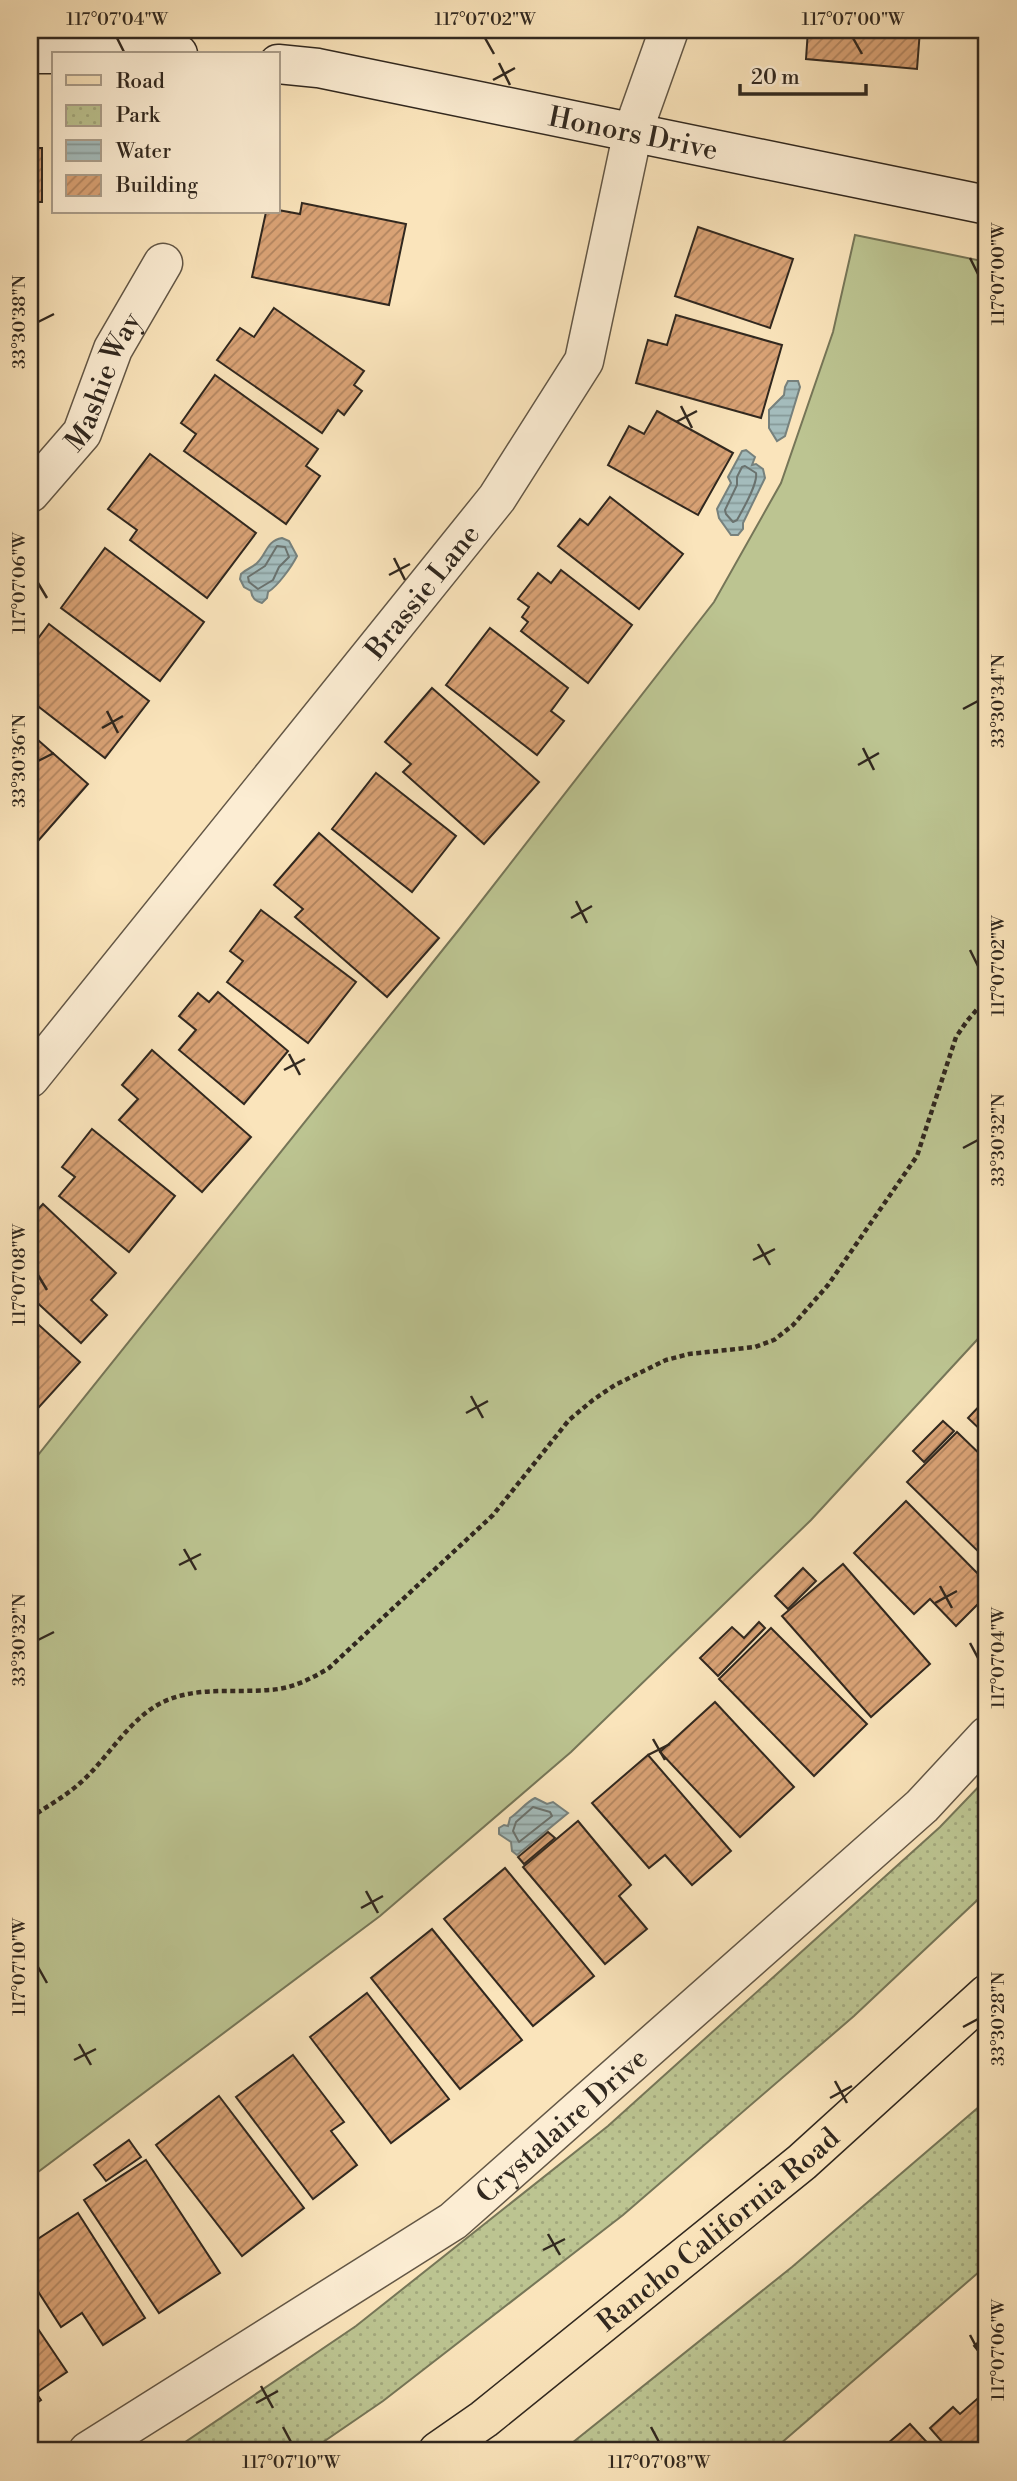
<svg xmlns="http://www.w3.org/2000/svg" width="1017" height="2481" font-family="'Libre Bodoni',serif">
<style>
.grass{fill:#bcc491;stroke:#767658;stroke-width:2}
.park{fill:url(#park-dots);stroke:#767658;stroke-width:2}
.water{fill:url(#water-rules);stroke:#76817d;stroke-width:2}
.lines{fill:none;stroke-linecap:round;stroke-linejoin:round}
.shore{stroke:#6a726e;stroke-width:2}
.building{fill:url(#building-hatch);stroke:#31281f;stroke-width:2}
.street-casing{stroke:#635746;stroke-width:41}
.secondary-casing{stroke:#31281f;stroke-width:41}
.primary-casing{stroke:#31281f;stroke-width:41}
.path{stroke:#31281f;stroke-width:4.5;stroke-dasharray:5 3.5;stroke-linecap:butt}
.street{stroke:#fcedd3;stroke-width:38}
.secondary{stroke:#fcedd3;stroke-width:38}
.primary{stroke:#fae4bb;stroke-width:38}
.ticks{fill:none;stroke:#31281f;stroke-width:2.5}
.labels{text-anchor:middle;stroke-width:5;stroke-linejoin:round;paint-order:stroke}
.street-label{font-size:28px;fill:#31281f;stroke:#fcedd3}
.neatline{fill:none;stroke:#31281f;stroke-width:2.5}
.ticks-label{font-size:18px;text-anchor:middle;fill:#31281f}
</style>
<defs>
<pattern id="park-dots" width="8" height="8" patternUnits="userSpaceOnUse" patternTransform="scale(1.75)"><rect width="8" height="8" fill="#bcc491"/><path d="M2 2h.1M6 6h.1" fill="none" stroke="#a2a87d" stroke-width="1.8" stroke-linecap="round"/></pattern>
<pattern id="water-rules" width="6" height="5" patternUnits="userSpaceOnUse" patternTransform="scale(1.75)"><rect width="6" height="5" fill="#a4bcbc"/><path d="M0 2.5h6" fill="none" stroke="#869998"/></pattern>
<pattern id="building-hatch" width="6" height="6" patternUnits="userSpaceOnUse" patternTransform="scale(1.75)"><rect width="6" height="6" fill="#d9a275"/><path d="M-1 1l2-2M0 6l6-6M5 7l2-2" fill="none" stroke="#b1845f"/></pattern>
</defs>
<rect width="100%" height="100%" fill="#fae4bb"/>
<filter id="stains"><feTurbulence type="fractalNoise" baseFrequency=".00286" numOctaves="4"/><feColorMatrix values="0 0 0 0 .2 0 0 0 0 .09 0 0 0 0 .02 0 0 0 .5 -.17"/></filter>
<radialGradient id="worn" r=".72"><stop offset=".6" stop-color="#630" stop-opacity="0"/><stop offset="1" stop-color="#630" stop-opacity=".3"/></radialGradient>
<polygon class="grass" points="855,235 987,262 987,1329 811,1520 571,1752 380,1916 30,2178 30,1465 461,927 714,602 781,483 833,332"/>
<g class="park">
<polygon points="987,1778 987,1891 854,2016 623,2215 383,2401 310,2451 172,2451 356,2326 608,2126 940,1827"/>
<polygon points="987,2100 987,2265 772,2451 562,2451 792,2267"/>
</g>
<g class="water">
<polygon points="788,381 798,381 800,387 785,436 777,441 769,428 769,410 784,395 785,387"/>
<polygon points="746,450 755,457 752,465 756,464 763,469 765,478 743,523 743,529 738,535 731,535 719,518 717,509 731,483 728,477 742,451"/>
<path d="M282,538l7,3 8,15c-5,10 -19,30 -29,36l-1,6 -5,5c-7,-2 -10,-5 -11,-12l-7,-4 -4,-8 1,-5c5,-5 11,-6 16,-11 10,-9 9,-22 25,-25z"/>
<path d="M535,1798l12,6 6,-2 15,11 -51,42 -5,-4 -1,-9 -12,-8v-6l5,-3 4,1 2,-8c9,-6 15,-15 25,-20z"/>
</g>
<g class="lines">
<g class="shore">
<path d="M745,466l11,7c2,11 -13,36 -19,47l-4,2 -7,-8 -1,-4 12,-25v-8l5,-10z"/>
<polygon points="277,546 285,547 289,557 279,567 273,580 258,589 249,582 248,577 265,566"/>
<polygon points="533,1807 550,1812 552,1816 519,1842 513,1831 516,1822"/>
</g>
</g>
<g class="building">
<polygon points="808,30 920,30 917,69 806,59"/>
<rect x="30" y="148" width="12" height="54"/>
<polygon points="302,203 406,224 389,305 252,277 266,212 278,212 278,210 300,214"/>
<polygon points="698,227 793,259 770,328 675,296"/>
<polygon points="274,308 364,371 354,385 362,391 344,415 338,410 322,433 217,360 240,328 254,337"/>
<polygon points="676,315 782,345 761,418 636,383 648,340 667,345"/>
<polygon points="215,375 318,449 306,466 320,476 286,524 184,451 196,434 181,423"/>
<polygon points="657,411 733,453 698,515 608,465 629,426 644,434"/>
<polygon points="150,454 256,533 207,598 130,540 137,530 108,509"/>
<polygon points="610,497 683,554 639,609 558,546 580,519 588,525"/>
<polygon points="105,548 204,622 160,681 61,608"/>
<polygon points="561,570 632,625 588,683 521,631 528,622 522,617 529,607 518,599 538,573 551,583"/>
<polygon points="49,624 149,701 105,758 30,700 32,686 30,684 30,649"/>
<polygon points="490,628 568,688 551,711 564,721 537,755 446,685"/>
<polygon points="432,688 539,782 484,844 403,772 411,764 385,742"/>
<polygon points="30,733 88,784 38,841 30,834"/>
<polygon points="376,773 456,836 412,892 332,829"/>
<polygon points="319,833 439,938 387,997 295,917 303,909 274,885"/>
<polygon points="261,910 356,982 308,1043 227,982 243,961 230,951"/>
<polygon points="218,992 288,1051 244,1104 179,1050 196,1030 179,1016 198,993 209,1002"/>
<polygon points="152,1050 251,1137 202,1192 119,1120 138,1099 122,1085"/>
<polygon points="92,1129 175,1196 129,1252 59,1196 75,1177 62,1167"/>
<polygon points="43,1204 116,1273 91,1300 107,1315 81,1343 30,1296 30,1218"/>
<polygon points="30,1317 80,1362 30,1417"/>
<polygon points="987,1398 987,1436 968,1418"/>
<polygon points="943,1421 954,1431 924,1462 913,1451"/>
<polygon points="957,1432 987,1461 987,1560 907,1482"/>
<polygon points="906,1501 987,1583 987,1595 956,1626 930,1599 914,1614 854,1553"/>
<polygon points="843,1564 930,1664 871,1717 782,1616"/>
<polygon points="803,1568 816,1581 788,1609 775,1596"/>
<polygon points="759,1622 765,1628 718,1676 700,1658 732,1627 744,1638"/>
<polygon points="771,1628 867,1724 814,1776 719,1679"/>
<polygon points="715,1702 794,1787 740,1837 660,1752"/>
<polygon points="648,1755 731,1851 692,1885 665,1855 649,1868 592,1803"/>
<polygon points="578,1821 631,1885 619,1896 647,1929 605,1964 523,1867"/>
<polygon points="548,1832 555,1838 524,1864 518,1857"/>
<polygon points="505,1868 594,1976 533,2026 444,1919"/>
<polygon points="432,1929 522,2040 460,2089 371,1978"/>
<polygon points="367,1993 449,2099 391,2143 310,2037"/>
<polygon points="293,2055 344,2122 331,2131 357,2165 313,2199 236,2097"/>
<polygon points="219,2096 304,2208 242,2256 156,2145"/>
<polygon points="129,2140 141,2157 106,2181 94,2165"/>
<polygon points="146,2160 220,2273 159,2313 84,2200"/>
<polygon points="78,2213 145,2318 103,2345 82,2313 61,2327 30,2279 30,2244"/>
<polygon points="30,2317 67,2372 36,2393 41,2400 30,2408"/>
<polygon points="987,2335 987,2362 974,2346"/>
<polygon points="985,2392 987,2394 987,2451 950,2451 930,2428 953,2407 960,2414"/>
<polygon points="910,2424 935,2451 879,2451"/>
</g>
<g class="lines">
<defs>
<g id="street">
<path id="s1" d="M30,493l52,-60 31,-84 50,-86"/>
<path id="s2" d="M30,1078l467,-580 87,-137 49,-230 36,-101"/>
<path id="s3" d="M88,2451l365,-230 469,-415 65,-70"/>
</g>
<g id="secondary">
<polyline points="30,54 178,54"/>
<path id="s4" d="M278,64l40,4 669,137"/>
</g>
<g id="primary">
<path id="s5" d="M438,2451l46,-32 318,-257 185,-168"/>
</g>
</defs>
<use href="#street" class="street-casing"/>
<use href="#secondary" class="secondary-casing"/>
<use href="#primary" class="primary-casing"/>
<path class="path" d="M30,1818c16,-11 34,-21 49,-34 29,-25 49,-65 84,-82 34,-16 71,-9 106,-12 22,-1 42,-11 60,-22l164,-153 76,-95 24,-20 22,-15 51,-25 23,-6 66,-7 19,-7 19,-15 35,-40 89,-129 39,-119 11,-16 20,-23"/>
<use href="#street" class="street"/>
<use href="#secondary" class="secondary"/>
<use href="#primary" class="primary"/>
</g>
<path class="ticks" d="M117,38l8,16M485,38l9,16M853,38l9,16M499,63l11,22M493,80l22,-12M970,258l8,16M38,322l16,-8M681,406l11,22M676,422l21,-11M394,558l11,22M389,575l21,-11M38,583l9,15M963,709l15,-8M107,711l11,22M102,728l21,-12M863,748l11,22M38,761l16,-8M858,765l21,-12M576,901l11,22M571,918l21,-12M970,950l8,16M289,1054l11,21M284,1070l21,-11M963,1148l15,-8M758,1244l12,21M753,1260l22,-11M38,1275l9,15M471,1396l12,22M466,1413l22,-12M184,1549l12,21M179,1565l22,-11M940,1586l12,22M935,1603l22,-12M38,1640l16,-8M970,1643l8,15M653,1739l12,21M648,1755l22,-11M366,1891l12,22M361,1908l22,-12M38,1967l9,16M963,2027l15,-8M79,2044l12,21M74,2060l22,-11M835,2081l12,22M830,2098l22,-12M548,2234l12,21M543,2250l22,-11M970,2335l8,15M261,2386l12,22M256,2403l22,-12M283,2427l8,15M651,2427l8,15"/>
<g class="labels">
<g class="street-label">
<text dy="10" stroke="none"><textPath href="#s4" startOffset="362">Honors Drive</textPath></text>
<text dy="10" stroke="none"><textPath href="#s1" startOffset="135">Mashie Way</textPath></text>
<text dy="10" stroke="none"><textPath href="#s2" startOffset="625">Brassie Lane</textPath></text>
<text dy="10" stroke="none"><textPath href="#s3" startOffset="576">Crystalaire Drive</textPath></text>
<text dy="10" stroke="none"><textPath href="#s5" startOffset="357">Rancho California Road</textPath></text>
</g>
</g>
<rect width="1017" height="2481" fill="none" stroke="#fae4bb" stroke-width="77"/>
<rect x="52" y="52" width="228" height="161" fill="#fcedd3" stroke="#ab9e8b" stroke-width="2"/>
<rect x="66" y="75" width="35" height="10" fill="#fae4bb" stroke="#ab9e8b" stroke-width="2"/>
<text x="116" y="88" font-size="21" fill="#31281f">Road</text>
<rect x="66" y="105" width="35" height="21" fill="url(#park-dots)" stroke="#ab9e8b" stroke-width="2"/>
<text x="116" y="122" font-size="21" fill="#31281f">Park</text>
<rect x="66" y="140" width="35" height="21" fill="url(#water-rules)" stroke="#ab9e8b" stroke-width="2"/>
<text x="116" y="158" font-size="21" fill="#31281f">Water</text>
<rect x="66" y="175" width="35" height="21" fill="url(#building-hatch)" stroke="#ab9e8b" stroke-width="2"/>
<text x="116" y="192" font-size="21" fill="#31281f">Building</text>
<path d="M740 84v10h126v-10" fill="none" stroke="#31281f" stroke-width="3.5"/>
<text x="751" y="84" font-size="21" fill="#31281f" stroke="#fcedd3" stroke-width="5" paint-order="stroke">20 m</text>
<rect x="38" y="38" width="940" height="2404" class="neatline"/>
<g class="ticks-label">
<text x="117" y="25">117°07'04"W</text>
<text x="485" y="25">117°07'02"W</text>
<text x="853" y="25">117°07'00"W</text>
<text transform="translate(998 274) rotate(-90)" y="6">117°07'00"W</text>
<text transform="translate(19 322) rotate(-90)" y="6">33°30'38"N</text>
<text transform="translate(19 583) rotate(-90)" y="6">117°07'06"W</text>
<text transform="translate(998 701) rotate(-90)" y="6">33°30'34"N</text>
<text transform="translate(19 761) rotate(-90)" y="6">33°30'36"N</text>
<text transform="translate(998 966) rotate(-90)" y="6">117°07'02"W</text>
<text transform="translate(998 1140) rotate(-90)" y="6">33°30'32"N</text>
<text transform="translate(19 1275) rotate(-90)" y="6">117°07'08"W</text>
<text transform="translate(19 1640) rotate(-90)" y="6">33°30'32"N</text>
<text transform="translate(998 1658) rotate(-90)" y="6">117°07'04"W</text>
<text transform="translate(19 1967) rotate(-90)" y="6">117°07'10"W</text>
<text transform="translate(998 2019) rotate(-90)" y="6">33°30'28"N</text>
<text transform="translate(998 2350) rotate(-90)" y="6">117°07'06"W</text>
<text x="291" y="2468">117°07'10"W</text>
<text x="659" y="2468">117°07'08"W</text>
</g>
<rect width="100%" height="100%" filter="url(#stains)"/>
<rect width="100%" height="100%" fill="url(#worn)"/>
</svg>
